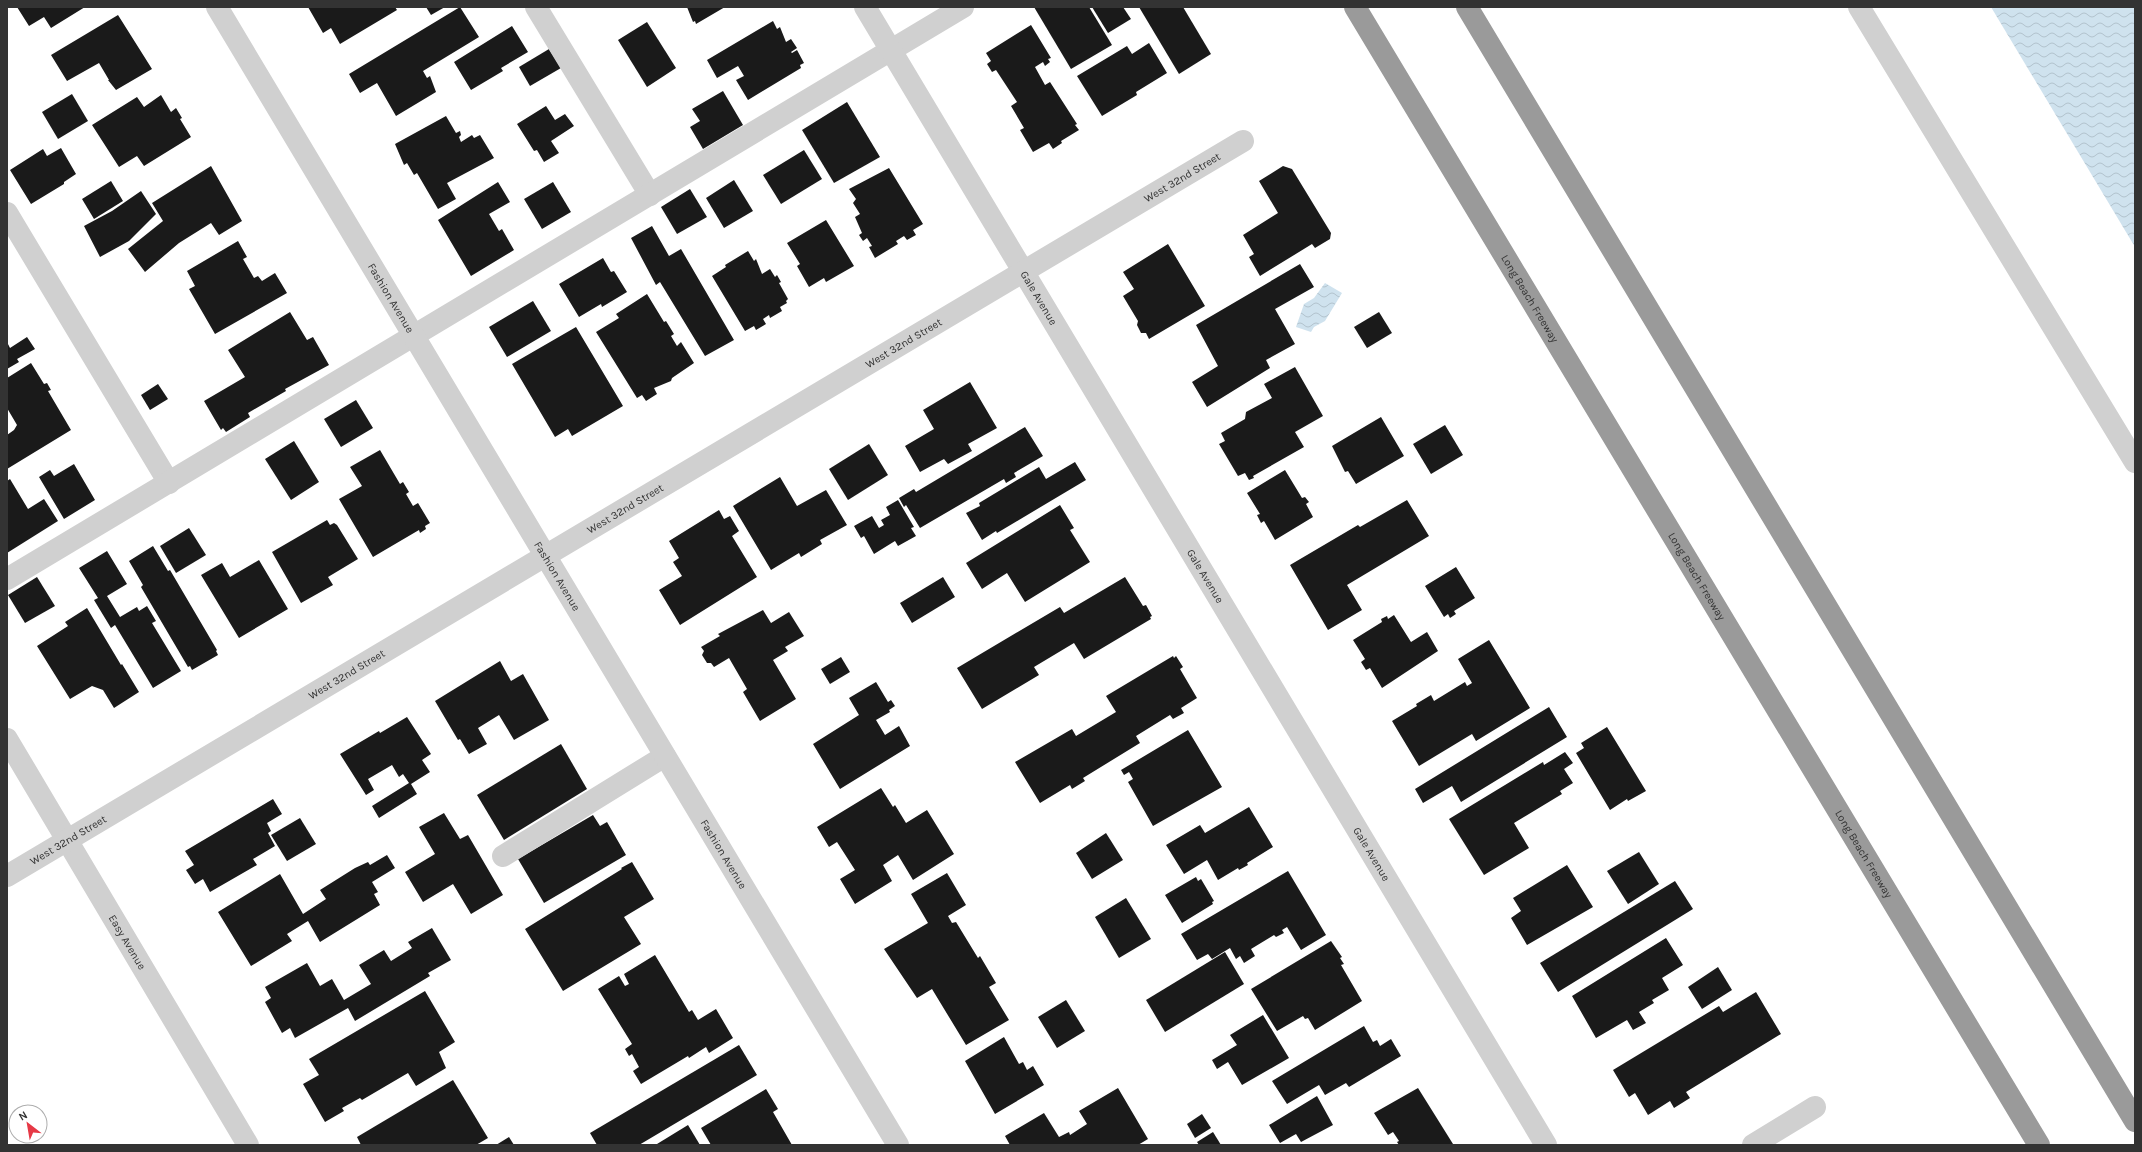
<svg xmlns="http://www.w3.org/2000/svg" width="2142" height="1152" font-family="Karla,sans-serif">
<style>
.water{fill:url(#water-waves)}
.building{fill:#1a1a1a}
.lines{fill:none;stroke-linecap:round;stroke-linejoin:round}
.service{stroke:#d0d0d0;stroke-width:22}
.minor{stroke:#d0d0d0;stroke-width:22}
.motorway{stroke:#9a9a9a;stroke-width:22}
.labels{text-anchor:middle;stroke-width:4;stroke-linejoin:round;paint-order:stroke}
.street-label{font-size:11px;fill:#333;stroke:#fff}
</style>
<defs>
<pattern id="water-waves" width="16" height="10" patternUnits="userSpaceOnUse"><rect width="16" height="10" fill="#cfe2ee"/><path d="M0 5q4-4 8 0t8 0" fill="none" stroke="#b2c2cd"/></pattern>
</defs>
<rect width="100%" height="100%" fill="#fff"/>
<g class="water">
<polygon points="1991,7 2135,7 2135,247"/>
<polygon points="1325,283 1342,293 1325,321 1314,327 1311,332 1296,327 1304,304 1314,298"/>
</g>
<g class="building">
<polygon points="17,7 85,7 51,28 44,17 29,26"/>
<polygon points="308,7 395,7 397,10 340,44 331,28 323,33"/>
<polygon points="426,7 445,7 431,15"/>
<polygon points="460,7 479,37 423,71 427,78 430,76 436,92 396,116 377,83 360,93 349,74"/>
<polygon points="687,7 725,7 696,24 695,21 693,22"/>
<polygon points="1034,7 1089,7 1112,45 1071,69"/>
<polygon points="1092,7 1123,7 1131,19 1108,33"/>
<polygon points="1139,7 1183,7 1211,54 1179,74"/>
<polygon points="118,15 152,69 116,90 108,80 109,80 99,63 67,81 51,55"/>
<polygon points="773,21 777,29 780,27 786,42 791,39 797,48 791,52 792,53 797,50 804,63 800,65 801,68 748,100 736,80 744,76 738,66 717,78 707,60"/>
<polygon points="647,22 676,68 647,87 618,40"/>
<polygon points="1031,25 1051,58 1048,59 1050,62 1045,66 1043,62 1035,67 1045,85 1050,82 1077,124 1075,125 1079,130 1061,141 1062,143 1053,149 1049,143 1033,152 1020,130 1024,128 1011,106 1017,102 996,70 992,72 987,64 991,61 986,53"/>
<polygon points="512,26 528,52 501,68 503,71 471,90 454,62"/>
<polygon points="1149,43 1167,73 1136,92 1137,95 1102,116 1077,76 1127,46 1132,54"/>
<polygon points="549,49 561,68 530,86 519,67"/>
<polygon points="723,91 743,125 703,149 690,127 700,121 692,109"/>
<polygon points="72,94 88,121 58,139 42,112"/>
<polygon points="161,95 171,112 176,108 182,118 180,119 191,137 144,166 137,156 119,167 92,125 137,97 144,107"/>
<polygon points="847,102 880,157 834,183 802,130"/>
<polygon points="546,106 555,120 565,114 574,126 551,141 559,153 544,162 537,150 534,151 517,124"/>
<polygon points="446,116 456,133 460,131 461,135 459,137 461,142 472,135 474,138 480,135 494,158 447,183 456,199 438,209 417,173 414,175 407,163 404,165 395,144"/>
<polygon points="61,148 76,174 64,182 64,184 31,204 10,170 43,149 47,156"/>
<polygon points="804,150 822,179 781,204 763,175"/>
<polygon points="211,166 242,221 219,235 211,223 179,243 145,272 128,249 163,221 152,203"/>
<polygon points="1283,166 1292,169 1331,233 1330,239 1315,248 1312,244 1260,276 1249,257 1254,254 1243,235 1278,213 1259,181"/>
<polygon points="889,168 923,224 913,230 916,235 907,240 904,236 896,241 898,244 875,258 869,247 872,246 867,238 863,241 859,235 862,233 855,217 860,214 853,203 856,199 849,189"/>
<polygon points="734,180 753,211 724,228 706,198"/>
<polygon points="111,181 123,201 94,219 82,199"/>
<polygon points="498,182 510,202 489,214 499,231 502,229 514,250 471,276 438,220"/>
<polygon points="553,182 571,212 542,229 524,199"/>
<polygon points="690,189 707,217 677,234 661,207"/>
<polygon points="141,191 156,214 129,241 100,257 84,226 112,211"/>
<polygon points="826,220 854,266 826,282 824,278 809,287 797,266 800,264 787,243"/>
<polygon points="652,226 669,256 681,249 734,340 705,356 660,282 656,285 631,238"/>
<polygon points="238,241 247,257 243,259 254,278 258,276 262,281 275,273 287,293 215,334 189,289 195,286 187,271"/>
<polygon points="1168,244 1205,306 1149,339 1146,333 1141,333 1137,325 1138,321 1123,296 1134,289 1123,272"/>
<polygon points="748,251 754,261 756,259 762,274 770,269 775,277 777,275 781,282 779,283 788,299 786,301 787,303 780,307 782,311 770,318 769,315 763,319 766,324 756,330 754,326 745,331 712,276 726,267 725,265"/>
<polygon points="603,258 611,272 614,271 627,292 602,307 601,304 579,317 559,284"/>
<polygon points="1300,264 1314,287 1275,309 1295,344 1266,360 1270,368 1207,407 1192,382 1218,366 1196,325"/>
<polygon points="647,294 664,322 666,321 674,334 671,336 677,346 681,342 694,363 672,378 671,381 654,388 657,394 646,401 642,395 637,398 596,332 619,318 616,314"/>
<polygon points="533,301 551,331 507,357 489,327"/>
<polygon points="290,312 307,340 313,337 329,365 285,389 286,391 248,413 250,417 226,432 223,428 221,430 204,401 245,377 228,350"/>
<polygon points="1379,312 1392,333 1367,348 1354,327"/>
<polygon points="576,327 623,406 572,436 568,429 555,437 512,364"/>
<polygon points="27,337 35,349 17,359 19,362 7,369 7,342 10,348"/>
<polygon points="31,363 44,384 47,383 51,390 48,391 71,430 7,469 7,435 14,430 17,425 7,408 7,378"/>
<polygon points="1295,367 1323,416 1295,432 1304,447 1253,476 1254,478 1249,480 1245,473 1238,476 1219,444 1225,441 1221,433 1245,419 1246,412 1272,398 1264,384"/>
<polygon points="970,382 997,428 968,444 972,451 948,464 944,459 920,472 905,446 934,429 923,410"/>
<polygon points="158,384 168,399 150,410 141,395"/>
<polygon points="356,400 373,428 341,447 324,419"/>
<polygon points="1381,417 1404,456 1356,484 1348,471 1345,472 1332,446"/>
<polygon points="1445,425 1463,455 1431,474 1413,444"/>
<polygon points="1025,427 1043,456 1014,473 1016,477 1006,483 1004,479 920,528 906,505 904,507 899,498 914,489 916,492"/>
<polygon points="294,441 319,482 291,500 265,459"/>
<polygon points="869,444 888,475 848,500 829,469"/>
<polygon points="380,450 400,484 403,482 409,492 406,494 413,506 418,503 430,523 425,526 426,529 420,533 419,530 373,557 339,499 362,486 350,467"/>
<polygon points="1075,462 1086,480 997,533 996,531 982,540 966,513 980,506 979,503 1039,467 1046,479"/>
<polygon points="74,464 95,500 64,519 39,477 50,470 54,476"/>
<polygon points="1285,470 1302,498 1305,497 1309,502 1306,504 1313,517 1275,540 1264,521 1261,523 1257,515 1260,514 1247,493"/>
<polygon points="780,477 797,506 826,490 847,525 820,540 822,544 801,557 799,553 771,570 733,506"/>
<polygon points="10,479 28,509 44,499 58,521 7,553 7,481"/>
<polygon points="898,500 914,527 911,528 916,536 898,546 895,541 874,554 864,536 861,538 854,526 872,516 879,528 884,525 881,520 890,515 886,507"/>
<polygon points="1407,500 1429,536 1347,585 1362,610 1328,630 1290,565 1358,525 1360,527"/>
<polygon points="1060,505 1074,528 1070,530 1090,562 1025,602 1007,573 982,589 966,563"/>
<polygon points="719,510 724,519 730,516 739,531 732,536 757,577 680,625 659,590 682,576 673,562 679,558 669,541"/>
<polygon points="327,520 330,525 334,523 337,525 358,559 328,577 333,585 301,603 272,552"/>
<polygon points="189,528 206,555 176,573 160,546"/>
<polygon points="153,546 168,571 170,570 217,650 216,651 218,655 192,670 190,666 188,667 141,587 143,585 129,561"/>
<polygon points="107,551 127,584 107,596 120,617 137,607 139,611 147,606 156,621 152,623 181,671 153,688 115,625 111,628 94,600 98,598 79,568"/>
<polygon points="259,560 288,609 239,638 201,575 222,563 230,577"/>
<polygon points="1456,567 1475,598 1454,611 1456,614 1450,618 1448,614 1444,617 1425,586"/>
<polygon points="37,577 55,606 25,623 8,595"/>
<polygon points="943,577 955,597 912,623 900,603"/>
<polygon points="1125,577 1143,606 1146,605 1152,616 1150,617 1151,619 1084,659 1074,643 1034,667 1039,675 982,709 957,668 1060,607 1064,613"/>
<polygon points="87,608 121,665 122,664 139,692 114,708 103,690 92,686 70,699 37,646 68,626 65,622"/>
<polygon points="763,610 771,623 789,612 804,636 785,647 788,651 773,660 796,699 760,721 743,692 747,689 729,658 714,667 711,663 707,663 702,655 704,651 701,647 720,636 718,634"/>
<polygon points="1394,615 1411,642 1427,632 1438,651 1382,688 1370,668 1366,670 1361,662 1365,659 1353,640 1382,622 1381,619 1387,616 1388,619"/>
<polygon points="1489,640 1530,708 1476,741 1472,734 1419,766 1392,721 1417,706 1416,704 1431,695 1434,701 1465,682 1467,686 1472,683 1458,659"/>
<polygon points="1173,656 1174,658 1176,656 1183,667 1180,669 1197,698 1181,708 1184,713 1173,719 1170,715 1136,736 1140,743 1083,778 1085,781 1072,789 1070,785 1040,803 1015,762 1072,729 1076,736 1116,712 1106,696"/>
<polygon points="841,657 850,672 830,684 821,669"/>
<polygon points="500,661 511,681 523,674 549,720 514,740 499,715 478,728 487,744 469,754 460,739 458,740 435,701"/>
<polygon points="876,682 888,702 891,700 895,706 889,710 890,712 876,720 885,735 899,726 910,746 840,789 813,744 859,715 849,698"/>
<polygon points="1549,707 1567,737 1461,802 1452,786 1423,803 1415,789"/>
<polygon points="407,717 431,754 422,760 430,772 411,784 417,794 379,818 372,806 409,783 403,774 399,777 392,765 368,779 374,790 366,795 340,754 379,731 380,733"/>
<polygon points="1607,727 1646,791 1628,801 1627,799 1610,810 1576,753 1584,748 1581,743"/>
<polygon points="1188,730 1222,787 1153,826 1128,782 1133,779 1129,772 1124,775 1121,770"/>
<polygon points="561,744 587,789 504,840 477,795"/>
<polygon points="1565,752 1573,763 1564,769 1573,783 1560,791 1562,794 1514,823 1529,848 1484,875 1449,819 1543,762 1544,765"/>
<polygon points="881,788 893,807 895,805 906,823 927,810 954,854 913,880 898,855 883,865 892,881 855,904 840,879 855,870 837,842 829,847 817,827"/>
<polygon points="273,799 282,814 267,823 271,831 268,833 275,846 253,859 257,865 210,892 203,879 195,884 186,870 194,865 185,851"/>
<polygon points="1249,807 1273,847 1247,863 1248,865 1239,870 1238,868 1218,880 1207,860 1184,874 1166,845 1200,825 1205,833"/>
<polygon points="444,813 460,839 468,835 503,895 471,914 453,884 423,902 405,872 435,854 419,827"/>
<polygon points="593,815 600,826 607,822 626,855 544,903 518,859"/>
<polygon points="300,818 316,844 287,861 271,835"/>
<polygon points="1106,833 1123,860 1092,879 1076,853"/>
<polygon points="1639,852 1659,884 1628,904 1607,871"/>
<polygon points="387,855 395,868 372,882 378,892 374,894 380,905 320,942 308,921 287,934 292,941 251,966 218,912 280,874 303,914 326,899 320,890 355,868 368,862 370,865"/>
<polygon points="632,862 654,899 624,917 641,944 563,991 525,929 622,869 621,868"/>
<polygon points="1567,865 1593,907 1527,945 1511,918 1521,911 1513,898"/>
<polygon points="1288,871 1326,935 1301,950 1287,927 1282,930 1284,933 1276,937 1274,935 1251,949 1255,956 1244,963 1240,956 1236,959 1230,948 1212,959 1208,954 1197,960 1181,934"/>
<polygon points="947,873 966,905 948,916 952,923 956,922 978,958 980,956 996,983 989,987 1009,1020 966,1045 932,989 917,998 884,949 928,923 911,894"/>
<polygon points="1196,877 1198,881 1201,879 1214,901 1212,902 1213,904 1182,923 1165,895"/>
<polygon points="1675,881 1693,909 1558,992 1540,963"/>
<polygon points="1126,898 1151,939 1119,958 1095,917"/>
<polygon points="432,928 451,960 428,973 430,976 355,1021 348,1008 295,1038 290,1028 282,1033 265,1002 271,998 265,987 307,963 320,986 332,979 344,1000 371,984 359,965 384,950 391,961 412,948 408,942"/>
<polygon points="1666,938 1683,965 1662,978 1669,990 1652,1000 1654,1003 1639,1012 1646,1023 1633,1030 1627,1020 1596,1038 1572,996"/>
<polygon points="1331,941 1342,957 1340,958 1344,964 1341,965 1362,1001 1315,1030 1308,1018 1305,1019 1303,1016 1277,1031 1251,989"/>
<polygon points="1225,952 1244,984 1165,1032 1146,1000"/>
<polygon points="655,955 689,1012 692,1010 698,1020 716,1009 733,1038 709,1053 706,1047 689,1058 688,1056 641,1084 633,1071 639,1067 632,1054 629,1056 625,1049 632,1044 598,989 619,976 625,986 629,984 624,974"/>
<polygon points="1718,967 1732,990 1702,1009 1688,987"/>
<polygon points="425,991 455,1042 439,1052 446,1068 416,1086 408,1073 362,1100 360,1098 342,1108 344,1111 325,1122 303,1084 319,1075 309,1059"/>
<polygon points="1756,992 1781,1034 1686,1092 1690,1098 1674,1108 1670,1101 1648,1115 1635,1093 1629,1097 1613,1070 1719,1006 1723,1012"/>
<polygon points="1066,1000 1085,1031 1057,1048 1038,1017"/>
<polygon points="1263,1015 1289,1058 1242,1085 1228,1062 1217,1069 1212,1060 1237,1045 1230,1035"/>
<polygon points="1364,1026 1373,1042 1377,1040 1380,1046 1391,1039 1401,1056 1349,1087 1346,1083 1325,1095 1319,1085 1287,1104 1272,1081"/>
<polygon points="1004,1037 1019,1064 1023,1062 1027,1070 1033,1066 1044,1085 995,1114 965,1061"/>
<polygon points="739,1045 757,1075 639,1145 597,1145 590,1133"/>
<polygon points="453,1080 488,1138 476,1145 361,1145 357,1137"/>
<polygon points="1118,1088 1148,1139 1138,1145 1010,1145 1005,1136 1044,1113 1059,1137 1069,1132 1070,1135 1087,1124 1079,1111"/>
<polygon points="1418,1088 1453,1144 1451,1145 1399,1145 1397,1142 1399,1141 1393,1132 1388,1135 1374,1113"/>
<polygon points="766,1089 778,1109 773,1112 792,1145 711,1145 701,1128"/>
<polygon points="1317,1096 1333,1125 1301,1142 1296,1134 1280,1143 1269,1125"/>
<polygon points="1202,1114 1211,1128 1195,1138 1187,1124"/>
<polygon points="688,1125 700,1145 658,1145 657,1144"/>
<polygon points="1213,1132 1221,1145 1199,1145 1197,1142"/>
<polygon points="509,1137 514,1145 496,1145"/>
</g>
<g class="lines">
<g class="service">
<polyline points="536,7 650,195"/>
<polyline points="1859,7 2135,462"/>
<polyline points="7,213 169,483"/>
<polyline points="7,579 963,7"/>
<polyline points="503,856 665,756"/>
</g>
<g class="minor">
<path id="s1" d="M217,7l681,1138"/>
<path id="s2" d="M865,7l681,1138"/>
<path id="s3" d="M7,739l241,406"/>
<path id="s4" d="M7,876l1236,-735"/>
<polyline points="1753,1145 1815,1107"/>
</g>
<g class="motorway">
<path id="s5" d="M1355,7l684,1138"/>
<polyline points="1467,7 2135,1121"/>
</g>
</g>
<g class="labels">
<g class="street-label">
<text dy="4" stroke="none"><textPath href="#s4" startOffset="1367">West 32nd Street</textPath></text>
<text dy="4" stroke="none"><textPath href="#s1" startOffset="339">Fashion Avenue</textPath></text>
<text dy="4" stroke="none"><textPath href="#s2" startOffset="339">Gale Avenue</textPath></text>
<text dy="4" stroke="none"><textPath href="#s5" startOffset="340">Long Beach Freeway</textPath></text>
<text dy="4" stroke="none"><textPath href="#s4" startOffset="1043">West 32nd Street</textPath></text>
<text dy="4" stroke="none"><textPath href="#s4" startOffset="719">West 32nd Street</textPath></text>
<text dy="4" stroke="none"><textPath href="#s1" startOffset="663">Fashion Avenue</textPath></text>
<text dy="4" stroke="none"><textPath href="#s2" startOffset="663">Gale Avenue</textPath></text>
<text dy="4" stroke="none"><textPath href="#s5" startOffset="664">Long Beach Freeway</textPath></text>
<text dy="4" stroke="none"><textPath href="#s4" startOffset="395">West 32nd Street</textPath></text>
<text dy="4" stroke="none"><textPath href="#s4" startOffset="71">West 32nd Street</textPath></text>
<text dy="4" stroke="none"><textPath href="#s1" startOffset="987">Fashion Avenue</textPath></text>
<text dy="4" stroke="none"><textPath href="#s2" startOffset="987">Gale Avenue</textPath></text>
<text dy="4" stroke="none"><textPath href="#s5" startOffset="988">Long Beach Freeway</textPath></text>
<text dy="4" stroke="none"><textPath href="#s3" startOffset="236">Easy Avenue</textPath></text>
</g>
</g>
<rect width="2142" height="1152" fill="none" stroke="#333333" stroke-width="16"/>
<g transform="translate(28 1124) rotate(329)"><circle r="19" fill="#ffffff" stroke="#adadad"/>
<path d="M0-3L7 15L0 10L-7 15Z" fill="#e63946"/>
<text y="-6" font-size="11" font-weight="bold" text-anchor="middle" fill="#333333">N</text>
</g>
</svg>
